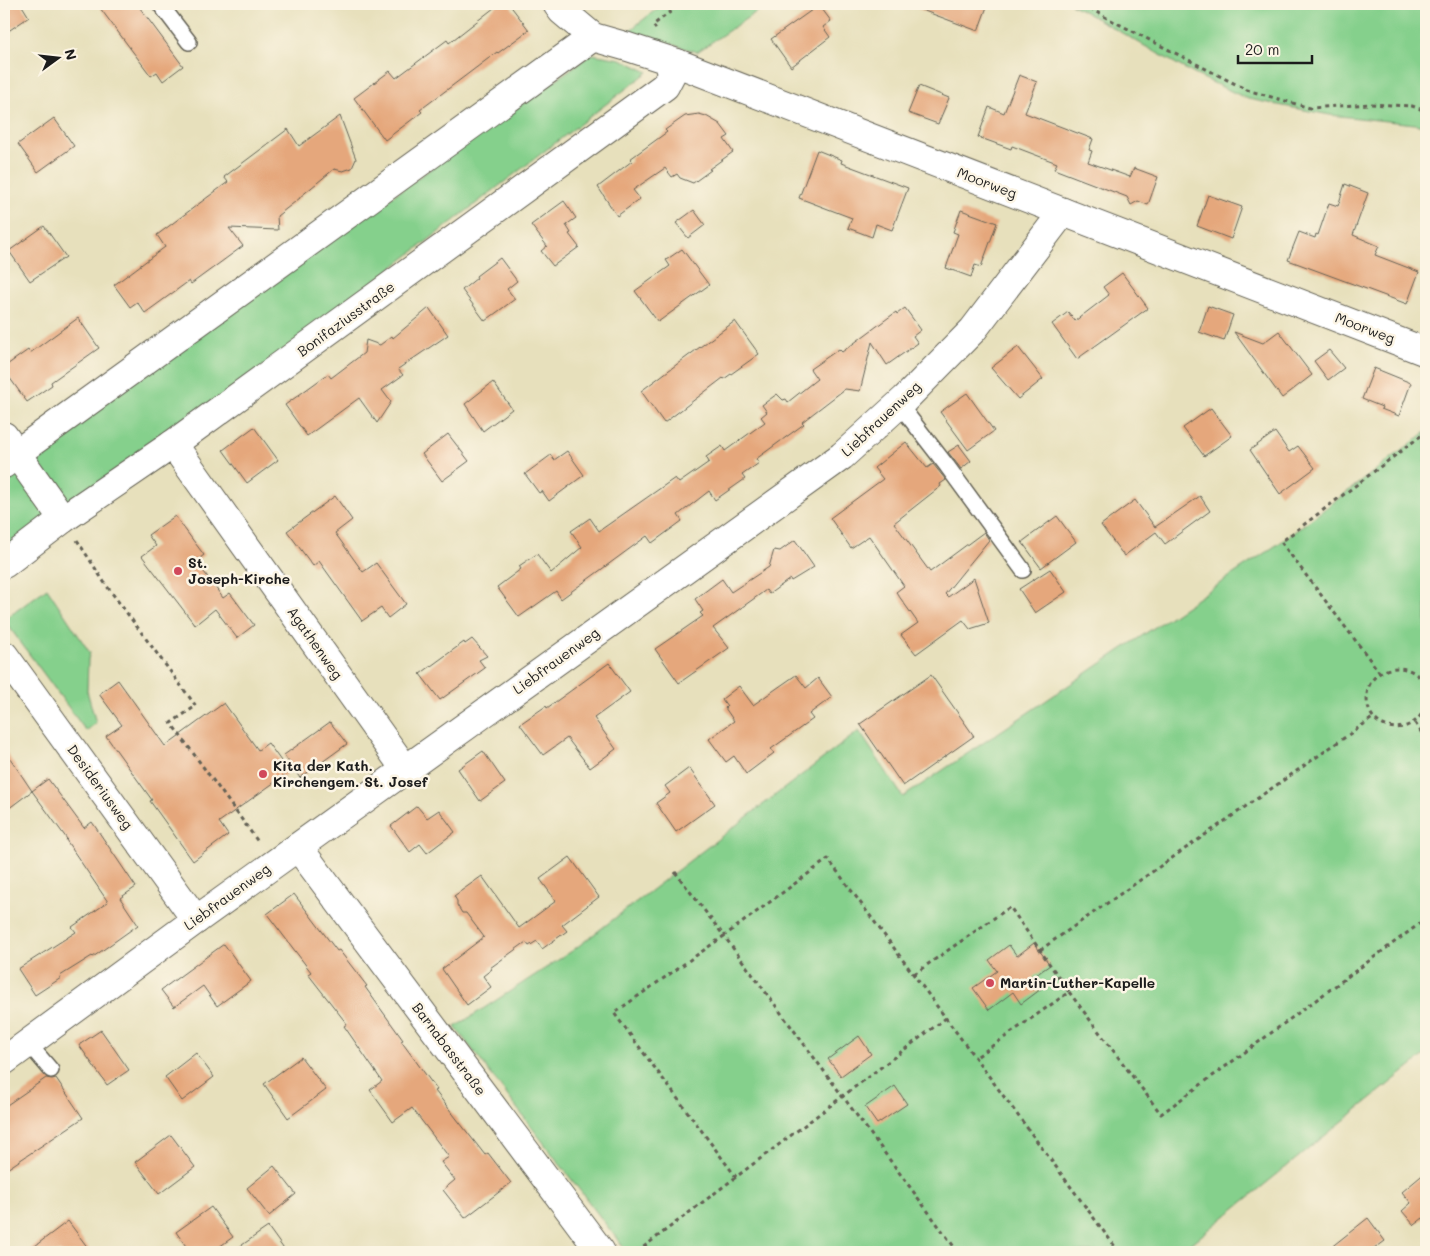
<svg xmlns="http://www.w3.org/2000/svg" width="1430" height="1256" font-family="Mali,sans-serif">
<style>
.green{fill:#85d08c;stroke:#507654}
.building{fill:#e5a77c}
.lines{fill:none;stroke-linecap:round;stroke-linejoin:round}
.service-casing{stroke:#636154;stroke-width:18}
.minor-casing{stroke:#636154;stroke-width:30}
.path{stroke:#636154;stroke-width:3;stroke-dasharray:4 4;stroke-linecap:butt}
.service{stroke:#fff;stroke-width:15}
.minor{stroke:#fff;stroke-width:28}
.poi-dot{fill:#d1495b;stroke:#fcf5e5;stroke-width:2}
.labels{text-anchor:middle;stroke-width:5;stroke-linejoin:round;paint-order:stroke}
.street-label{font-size:14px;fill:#1c1c1c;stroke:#fcf5e5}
.poi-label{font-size:14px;font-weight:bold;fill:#1c1c1c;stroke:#fcf5e5;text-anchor:start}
</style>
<rect width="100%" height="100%" fill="#fcf5e5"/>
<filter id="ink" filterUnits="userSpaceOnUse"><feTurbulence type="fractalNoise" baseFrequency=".02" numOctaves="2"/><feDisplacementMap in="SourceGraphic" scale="10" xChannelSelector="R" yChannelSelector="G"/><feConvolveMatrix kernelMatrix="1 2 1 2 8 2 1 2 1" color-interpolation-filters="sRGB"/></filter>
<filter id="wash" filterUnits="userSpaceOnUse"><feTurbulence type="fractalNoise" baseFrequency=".0096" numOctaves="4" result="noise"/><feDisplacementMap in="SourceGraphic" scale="20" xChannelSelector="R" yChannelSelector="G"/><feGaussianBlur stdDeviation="1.12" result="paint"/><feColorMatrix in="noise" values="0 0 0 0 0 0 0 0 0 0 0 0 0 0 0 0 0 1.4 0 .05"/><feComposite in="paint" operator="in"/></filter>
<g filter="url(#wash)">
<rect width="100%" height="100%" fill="#e7e0bc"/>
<g class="green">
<polygon points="663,4 768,4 697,52 629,31"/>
<polygon points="1071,4 1426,4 1426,127 1415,124 1330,115 1248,99 1194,74"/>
<polygon points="592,54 621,59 648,72 167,440 4,557 4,473"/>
<polygon points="1426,432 1426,1054 1181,1252 627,1252 455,1027 572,951 859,731 903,797 1281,542"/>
<polygon points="47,588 90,653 88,659 87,691 96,723 86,731 4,620"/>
</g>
<g id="blocks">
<g class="building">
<polygon points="4,4 21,4 29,17 4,34"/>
<polygon points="97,4 137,4 183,66 163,81 157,72 151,76"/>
<polygon points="499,4 509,4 529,30 498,53 497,52 420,110 422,112 385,140 354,98 390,71 396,78 447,40 449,43"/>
<polygon points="912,4 988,4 978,31 911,6"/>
<polygon points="819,5 831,21 823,27 830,37 791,67 771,39"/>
<polygon points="1019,75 1037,82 1025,113 1093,139 1089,150 1092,151 1088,162 1130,177 1134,168 1158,177 1148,205 1138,201 1131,205 1127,197 1054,169 1057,163 1012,146 1011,149 978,137 989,107 1004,113"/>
<polygon points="919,86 949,98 938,124 908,113"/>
<polygon points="699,114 706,116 720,124 729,136 724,139 733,152 709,169 711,170 693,183 680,178 677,174 672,177 665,168 633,190 640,199 617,216 598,187 632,161 630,159 667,132 665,130 685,116"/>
<polygon points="340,116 356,159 352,168 343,171 334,169 300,197 300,198 277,216 278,230 229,228 243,246 191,284 189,281 145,313 137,302 130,307 114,285 165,247 157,235 228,182 224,177 288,129 299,146"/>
<polygon points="54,118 74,146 38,172 18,144"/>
<polygon points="817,150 842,160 841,163 908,188 892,230 876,224 872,237 848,228 852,218 799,198"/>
<polygon points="1345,184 1368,193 1353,235 1379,246 1375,255 1419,272 1407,304 1288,260 1299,232 1315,238 1316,234 1318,235 1329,203 1338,206"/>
<polygon points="1208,195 1242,207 1231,239 1197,226"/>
<polygon points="564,201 576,218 566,225 571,233 569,234 579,247 553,266 541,251 547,246 531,225"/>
<polygon points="694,210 705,225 688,238 676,223"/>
<polygon points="961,210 997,223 981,267 975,265 971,277 946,268 958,234 953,232"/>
<polygon points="44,226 66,257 30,281 9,251"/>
<polygon points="682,249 709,285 658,322 635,291 670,266 666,260"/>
<polygon points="500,258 517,281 507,289 515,299 485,321 462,290 477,278 476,276"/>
<polygon points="1122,273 1148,308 1077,359 1052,324 1068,312 1075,321 1109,295 1103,287"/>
<polygon points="1208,306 1233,315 1224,341 1199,332"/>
<polygon points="429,308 448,335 398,369 403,375 382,390 391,402 377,423 359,398 307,436 285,405 328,374 331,378 364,353 366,340 380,345 392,336 393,338"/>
<polygon points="905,308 921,330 913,336 918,343 887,365 872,342 860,391 845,389 802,422 804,424 756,459 759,463 742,475 745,479 715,500 709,491 678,515 682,521 652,543 647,536 561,599 556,591 519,617 497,587 521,569 519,566 537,554 551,573 582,547 571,531 590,518 599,531 675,478 679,483 709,462 706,457 722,446 725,451 765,422 761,417 767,412 762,405 777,394 783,400 786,399 788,402 817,379 810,369 839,349 842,352 896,312 897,314"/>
<polygon points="78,318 99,348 51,382 52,385 27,402 4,370 4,367 28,350 30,353"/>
<polygon points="735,321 759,354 724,379 723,378 664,423 641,391"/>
<polygon points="1279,331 1312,375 1282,398 1234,332 1263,343"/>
<polygon points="1018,347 1043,379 1018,399 991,368"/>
<polygon points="1329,350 1344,368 1328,380 1314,361"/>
<polygon points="1374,368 1411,383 1399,416 1381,409 1382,407 1362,399"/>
<polygon points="493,382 512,409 483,431 465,404"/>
<polygon points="967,393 994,431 968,450 940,412"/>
<polygon points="1211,408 1232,436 1204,456 1183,428"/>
<polygon points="254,427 278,460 247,483 223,450"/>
<polygon points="1275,432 1289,452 1298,446 1315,468 1280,494 1250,450"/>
<polygon points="448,434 469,461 442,481 422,454"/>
<polygon points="906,442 927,468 933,464 946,480 940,484 941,486 894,523 930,572 984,532 989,540 945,594 948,597 974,578 989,623 970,629 963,620 916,654 901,635 918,623 896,592 904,586 869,536 851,548 830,518 883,479 874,468"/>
<polygon points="959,445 971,461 961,469 948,452"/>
<polygon points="567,451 584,475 549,501 542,491 539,493 525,474 551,455 554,460"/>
<polygon points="335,496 352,520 335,533 363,572 376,563 406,604 388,618 381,608 362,621 319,561 313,566 287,531"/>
<polygon points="1200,496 1210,511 1165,544 1156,532 1124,556 1101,525 1135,500 1155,527"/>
<polygon points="175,516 204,555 196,561 223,598 230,593 254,625 237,638 215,609 195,625 142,556 156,546 148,535"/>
<polygon points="1057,516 1076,542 1041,568 1022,542"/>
<polygon points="795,540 814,567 791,581 790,579 769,594 766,590 713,628 729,648 679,683 655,649 703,616 700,613 703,611 695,599 722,579 731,592 769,567 774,550 780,551"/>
<polygon points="1050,569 1066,592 1035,613 1019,589"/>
<polygon points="472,639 487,656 479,660 485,668 440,700 420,674 464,642 465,644"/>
<polygon points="609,663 630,692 594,718 616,749 590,768 567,738 543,755 520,724 546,706 547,708"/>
<polygon points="796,675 806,688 818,678 832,697 809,714 813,719 771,749 774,753 746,774 734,756 726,762 709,739 734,721 725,708 727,706 722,699 739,686 753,705"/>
<polygon points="931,675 974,736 903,786 860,724"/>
<polygon points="118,680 165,746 224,703 258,750 268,743 289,772 219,822 228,835 193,861 150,801 152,800 106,736 122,725 99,694"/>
<polygon points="330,722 347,744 300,778 284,755"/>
<polygon points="4,749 32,791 4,812"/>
<polygon points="483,751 505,783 480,801 458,769"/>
<polygon points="689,768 715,804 676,832 656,803 670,793 665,786"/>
<polygon points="48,779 84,828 92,822 136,887 120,898 138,925 93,957 92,956 60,976 61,978 35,995 18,969 76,932 72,927 108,902 66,840 67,839 32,791"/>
<polygon points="417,806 427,818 439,810 455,832 427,853 420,844 410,852 391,826"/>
<polygon points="570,857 599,897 562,925 567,931 542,949 537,941 529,946 526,942 490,968 492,969 483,976 491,987 467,1005 442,969 484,937 466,913 462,913 457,905 457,901 454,896 482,876 519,928 556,901 540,879"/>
<polygon points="294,894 337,951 339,950 367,986 365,987 403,1040 401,1041 437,1090 435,1091 485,1155 488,1153 511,1183 465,1218 443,1190 455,1180 441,1162 449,1157 412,1108 393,1122 370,1090 382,1081 344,1026 347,1024 308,974 311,972 267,914"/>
<polygon points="1034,943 1050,965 1033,977 1041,989 1021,1004 1013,992 989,1010 973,988 997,971 989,960 1009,945 1017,956"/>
<polygon points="224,944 251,981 217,1006 203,986 174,1007 161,990"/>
<polygon points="101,1030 129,1070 107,1085 79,1045"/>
<polygon points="859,1036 871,1054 841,1076 828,1059"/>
<polygon points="196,1053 214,1077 182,1101 165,1077"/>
<polygon points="301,1057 326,1090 288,1118 264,1084"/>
<polygon points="46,1078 52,1079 56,1078 83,1118 4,1171 4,1107"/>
<polygon points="895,1086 907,1104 877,1124 865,1107"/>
<polygon points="171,1135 195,1167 159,1194 135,1162"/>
<polygon points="274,1166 296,1194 269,1216 247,1188"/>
<polygon points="1426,1172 1426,1223 1423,1218 1414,1225 1402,1211 1411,1203 1402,1192"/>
<polygon points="211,1207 233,1237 212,1252 190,1252 176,1232"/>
<polygon points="1368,1218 1385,1241 1370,1252 1325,1252"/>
<polygon points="68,1221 91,1252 27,1252"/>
<polygon points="268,1227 286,1252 232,1252"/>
</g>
</g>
</g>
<g filter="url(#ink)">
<use href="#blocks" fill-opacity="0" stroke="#636154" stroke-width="1"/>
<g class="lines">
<defs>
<g id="service">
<polyline points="160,4 189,42"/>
<polyline points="899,404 947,466 1023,570"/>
<polyline points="28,1043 51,1070"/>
</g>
<g id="minor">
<polyline points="557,4 562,11 593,37 628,47 677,63 1426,352"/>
<polyline points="4,436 63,519"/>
<polyline points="173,444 405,769"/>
<polyline points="4,464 17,453 593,37"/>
<polyline points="4,564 63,519 173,444 665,86 677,63"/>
<polyline points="4,655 196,920"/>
<polyline points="298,847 601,1252"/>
<polyline points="4,1061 196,920 842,456 905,399 973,330 1063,212"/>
</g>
</defs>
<use href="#service" class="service-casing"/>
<use href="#minor" class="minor-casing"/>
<g class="path">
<polyline points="1083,4 1105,17 1247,90 1310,108 1369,104 1412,106 1426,111"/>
<polyline points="656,29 653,25 681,4"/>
<polyline points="77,540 106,585 196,706 171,723 259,843"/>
<polyline points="1380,673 1281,542 1426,432"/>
<path d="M1426,691c-7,-35 -61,-28 -59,8 1,34 46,40 59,7"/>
<polyline points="1415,723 1426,739"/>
<polyline points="675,872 724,936 614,1013 736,1177"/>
<polyline points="1040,950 1374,717"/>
<polyline points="914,974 1010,907 1069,992 975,1058"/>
<polyline points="1069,992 1161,1114 1426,919"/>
<polyline points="637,1252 946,1018"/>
<polyline points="958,1252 724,936 828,859 1119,1252"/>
</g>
<use href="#service" class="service"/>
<use href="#minor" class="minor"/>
</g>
</g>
<g class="poi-dot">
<circle cx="178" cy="571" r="5"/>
<circle cx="263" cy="774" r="5"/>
<circle cx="990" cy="983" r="5"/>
</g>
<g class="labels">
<g class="street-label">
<text transform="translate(987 183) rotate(21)" y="5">Moorweg</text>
<text transform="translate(346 319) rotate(-36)" y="5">Bonifaziusstraße</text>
<text transform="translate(1365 328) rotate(21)" y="5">Moorweg</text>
<text transform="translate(881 419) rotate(-43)" y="5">Liebfrauenweg</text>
<text transform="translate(315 643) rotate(55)" y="5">Agathenweg</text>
<text transform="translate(556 661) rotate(-36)" y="5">Liebfrauenweg</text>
<text transform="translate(100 787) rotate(54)" y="5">Desideriusweg</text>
<text transform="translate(227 897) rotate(-36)" y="5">Liebfrauenweg</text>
<text transform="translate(449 1049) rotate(53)" y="5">Barnabasstraße</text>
</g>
<g class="poi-label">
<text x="188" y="568">St.<tspan x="188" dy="16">Joseph-Kirche</tspan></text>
<text x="273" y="771">Kita der Kath.<tspan x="273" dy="16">Kirchengem. St. Josef</tspan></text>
<text x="1000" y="988">Martin-Luther-Kapelle</text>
</g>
</g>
<rect width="1430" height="1256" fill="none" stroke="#fcf5e5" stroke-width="20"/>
<g transform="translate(58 58) rotate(75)" stroke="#fcf5e5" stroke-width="4" paint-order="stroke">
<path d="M0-4L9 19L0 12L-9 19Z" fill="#1c1c1c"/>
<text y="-8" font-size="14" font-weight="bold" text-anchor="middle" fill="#1c1c1c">N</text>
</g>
<path d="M1238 55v8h74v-8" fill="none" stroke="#1c1c1c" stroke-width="2.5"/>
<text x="1245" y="55" font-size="15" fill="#1c1c1c" stroke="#fcf5e5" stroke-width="4" paint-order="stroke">20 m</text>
</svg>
